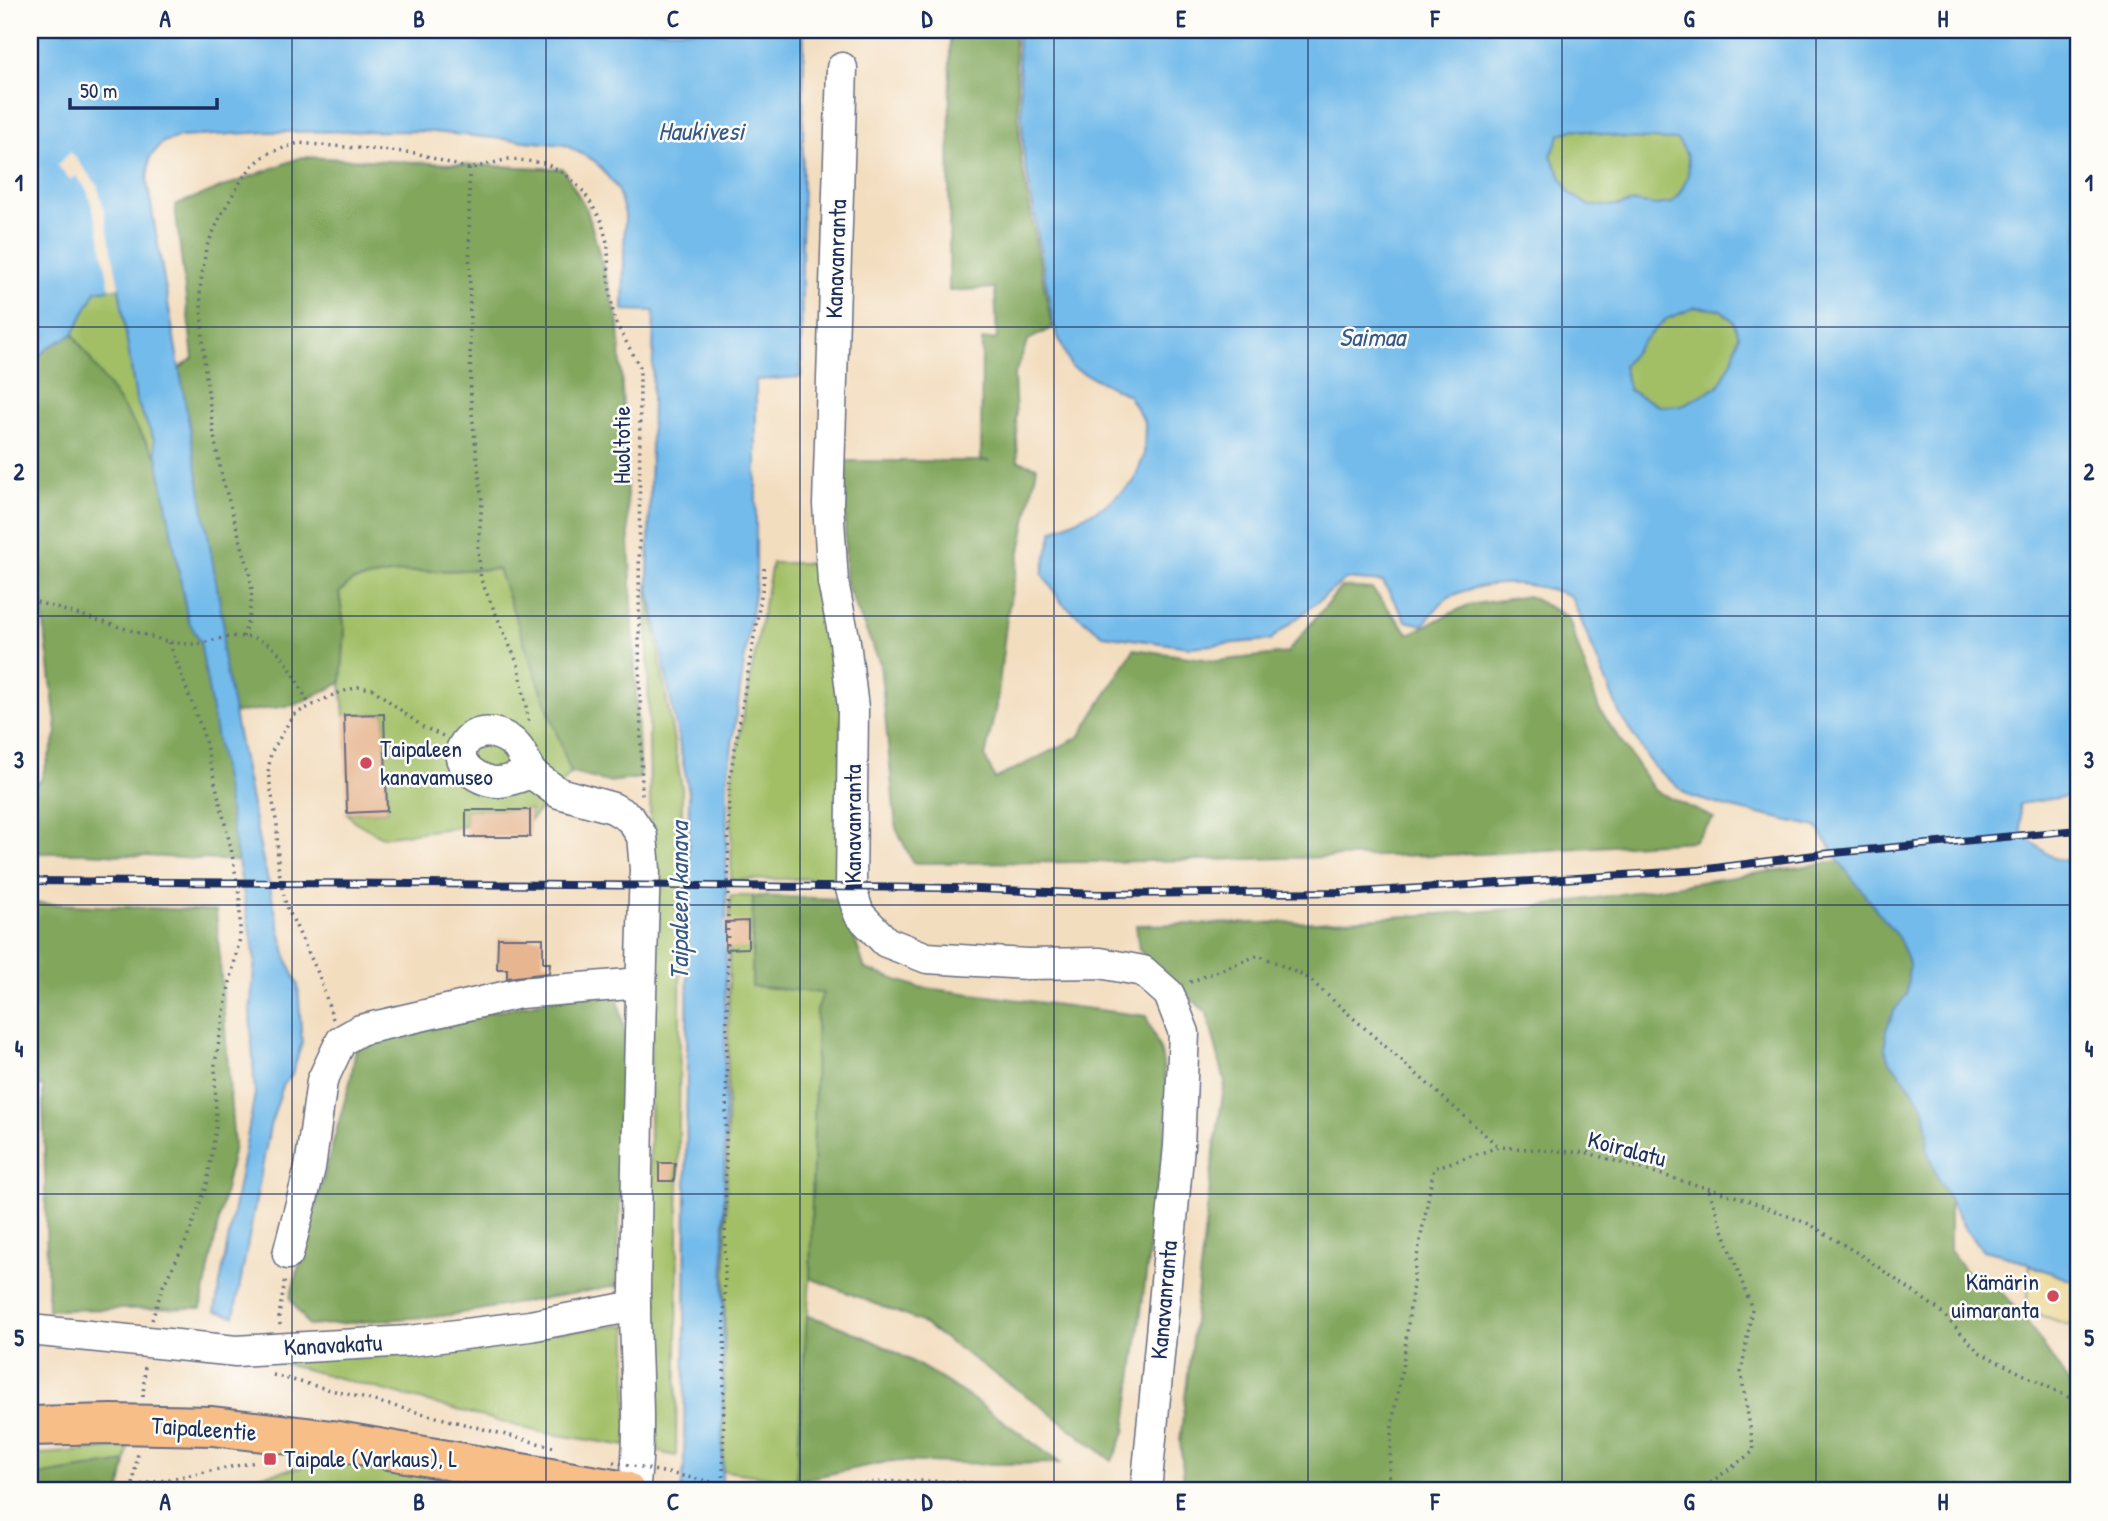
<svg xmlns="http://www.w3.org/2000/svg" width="2108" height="1521" font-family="'Patrick Hand',sans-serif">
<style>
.green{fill:#a2bf66;stroke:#5e7762;stroke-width:2}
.forest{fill:#81a65b;stroke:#4e6a5c;stroke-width:2}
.sand{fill:#eeda9e;stroke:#84847e;stroke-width:2}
.water{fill:#73bbeb;stroke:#4775a4;stroke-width:2;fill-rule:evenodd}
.pier{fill:#f3ddbf}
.building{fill:#e7b690}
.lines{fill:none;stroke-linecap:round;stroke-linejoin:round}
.minor-casing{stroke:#676c80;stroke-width:33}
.highway-casing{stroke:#676c80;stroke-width:42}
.path{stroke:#676c80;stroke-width:3.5;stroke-dasharray:2 5;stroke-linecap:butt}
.minor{stroke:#fff;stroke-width:30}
.highway{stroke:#f7be87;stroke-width:38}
.rail-casing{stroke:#1b2f5e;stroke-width:8}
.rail{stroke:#fdfcf7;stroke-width:5;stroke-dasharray:16;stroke-linecap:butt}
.path-bridge{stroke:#676c80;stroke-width:3.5;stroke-dasharray:2 5;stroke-linecap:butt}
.grid{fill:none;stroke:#1b2f5e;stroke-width:2;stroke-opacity:0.55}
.poi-dot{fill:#d1495b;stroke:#fdfcf7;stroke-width:2.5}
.labels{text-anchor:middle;stroke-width:5;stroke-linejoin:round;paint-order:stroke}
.street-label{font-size:24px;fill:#1b2f5e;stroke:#fdfcf7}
.poi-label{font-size:24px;fill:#1b2f5e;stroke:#fdfcf7;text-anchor:start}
.water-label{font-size:26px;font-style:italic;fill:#355988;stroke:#fdfcf7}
.neatline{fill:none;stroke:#1b2f5e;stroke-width:2.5}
.grid-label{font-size:23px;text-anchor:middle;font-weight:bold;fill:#1b2f5e}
</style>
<rect width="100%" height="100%" fill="#fdfcf7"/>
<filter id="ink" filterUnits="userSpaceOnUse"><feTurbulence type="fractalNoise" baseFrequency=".0143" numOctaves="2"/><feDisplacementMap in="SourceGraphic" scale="14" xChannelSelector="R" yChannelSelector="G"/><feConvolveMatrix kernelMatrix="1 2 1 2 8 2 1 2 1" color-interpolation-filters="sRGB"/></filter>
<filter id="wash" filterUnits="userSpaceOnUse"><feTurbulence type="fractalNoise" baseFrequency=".00686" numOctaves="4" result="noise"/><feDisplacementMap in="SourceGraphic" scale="28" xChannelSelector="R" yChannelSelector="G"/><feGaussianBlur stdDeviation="1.57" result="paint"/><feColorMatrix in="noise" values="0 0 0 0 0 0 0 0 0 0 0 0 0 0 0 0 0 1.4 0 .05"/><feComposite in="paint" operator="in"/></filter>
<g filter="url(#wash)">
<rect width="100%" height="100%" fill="#f3ddbf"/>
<g class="green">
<path d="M1576,129l50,9 51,2c20,22 12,42 -4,63l-17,2 -21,-3 -18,4h-28l-20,-14 -18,-36 9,-22z"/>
<polygon points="119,287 136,400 154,439 158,459 73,334 96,291"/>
<polygon points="1696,307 1721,310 1733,321 1739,335 1732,361 1718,387 1681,406 1659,406 1629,390 1623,366 1643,341 1666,319"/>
<polygon points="772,563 819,563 842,682 839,878 731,880 732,777"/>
<polygon points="499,569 571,773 530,821 530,810 466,810 466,826 382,837 354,821 347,813 387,811 384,714 344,715 341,683 345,631 339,593 352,581 401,572"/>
<polygon points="647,584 682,789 676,1456 649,1450 651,870"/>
<polygon points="730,896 753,896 752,985 824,993 817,1010 810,1278 796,1481 723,1471"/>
<polygon points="627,1325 627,1446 539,1432 275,1361"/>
<polygon points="128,1447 126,1462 30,1477 30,1455"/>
<polygon points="343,1459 538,1491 221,1491 243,1479"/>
</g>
<g class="forest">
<polygon points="950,30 1014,30 1021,160 1052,328 1028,340 1014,376 1018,461 1037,467 1007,616 997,702 985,757 995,779 1079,737 1134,649 1217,661 1287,653 1341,587 1372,589 1409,634 1468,605 1528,596 1568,617 1599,709 1655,791 1714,818 1694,841 1482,854 1099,862 913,863 896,828 880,663 845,582 845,461 990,461 981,460 982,340 997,339 995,288 949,291"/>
<polygon points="302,157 563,169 587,210 619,324 640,778 608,782 571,773 498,569 401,572 352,581 339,593 345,631 341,683 295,705 234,713 222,651 224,628 179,369 193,358 175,205"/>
<polygon points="73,334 158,459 188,620 200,641 239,861 85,853 30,853 30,783 40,782 57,733 43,614 30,616 30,577 40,575 30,523 30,365 49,347"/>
<polygon points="1839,861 1900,940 1909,963 1907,994 1894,1011 1886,1030 1885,1049 1890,1061 1910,1086 1924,1108 1928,1133 1927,1149 1937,1176 1950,1199 1950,1250 1965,1271 1997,1287 2028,1323 2078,1397 2078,1491 1201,1491 1184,1479 1180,1441 1214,1151 1225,1082 1207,1013 1139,950 1136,925 1317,922 1529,908"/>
<polygon points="753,896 841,899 865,969 918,987 1146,1016 1161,1052 1169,1103 1125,1432 1112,1461 1044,1408 919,1321 810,1278 817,1010 823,993 752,986"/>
<polygon points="30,903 216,911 234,1146 201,1308 48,1310 43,1086 30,1087"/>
<polygon points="617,993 626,1040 617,1286 450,1315 309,1326 290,1298 351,1078 356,1048 393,1032 574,995"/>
<path d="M807,1316c19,4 36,12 55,20 72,32 135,80 198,127l-71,1 -98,-3 -95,20z"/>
<polygon points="126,1462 120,1491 30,1491 30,1477"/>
</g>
<polygon class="sand" points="2030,1265 2078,1283 2078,1328 2026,1310"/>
<g class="water">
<polygon points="30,30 804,30 801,377 756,380 756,580 727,780 722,1491 681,1491 684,1467 689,793 648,582 654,311 623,310 625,214 617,188 595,161 565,145 422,131 268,132 180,137 163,142 150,157 147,181 224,628 222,651 261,852 287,959 298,985 302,1043 292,1074 283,1086 270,1126 234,1316 215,1311 255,1094 250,1012 255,960 200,641 188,620 154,439 136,400 119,287 96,291 73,334 49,347 30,365"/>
<path d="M1017,30h1061v765l-59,9 3,31 33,24 23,2v422l-74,-28 -21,-5 -18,-21 -28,-53 -10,-27 1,-16 -4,-25 -14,-22 -20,-25 -5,-12 1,-19 8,-19 13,-17 2,-31 -9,-23 -61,-79 -22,-34 -90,-20 -38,-11 -35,-29 -33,-50 -50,-121c-40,-15 -82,-18 -122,1 -9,5 -18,19 -26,28l-17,-4 -23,-39 -37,-3 -76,61 -81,7 -86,-12 -40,-31 -21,-30 11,-43 50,-24 30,-24 11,-27 1,-33 -17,-28 -57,-28 -17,-40 -30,-170zM1576,129l50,9 51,2c20,22 12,43 -5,63l-16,2 -21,-3 -18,4h-28l-20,-14 -18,-36 9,-22zM1696,307l25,3 12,11 6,14 -7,26 -14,26 -37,19h-22l-30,-16 -6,-24 20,-25 23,-22z"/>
</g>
<polygon class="pier" points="71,152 97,185 103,206 119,287 110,289 98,226 87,190 76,176 71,180 57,165"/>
<g id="blocks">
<g class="building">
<polygon points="384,714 387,811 347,813 344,715"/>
<rect x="466" y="810" width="64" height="27"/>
<polygon points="748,921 748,948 725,949 725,922"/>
<polygon points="498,938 543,938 543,963 550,963 549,973 507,978 507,969 497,969"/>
<polygon points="659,1163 675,1163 674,1181 659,1181"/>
</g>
</g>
</g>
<g filter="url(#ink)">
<use href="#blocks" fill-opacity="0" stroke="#676c80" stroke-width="2"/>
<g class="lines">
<defs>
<g id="minor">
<polyline points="842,68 828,504 833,582 845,642 853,708 851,889 859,914 886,942 927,958 1027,964 1100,963 1143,971 1169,994 1184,1033 1179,1146 1146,1491"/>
<path d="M531,773c-5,-10 -10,-25 -20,-32 -15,-11 -38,-13 -48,5 -11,19 19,37 36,36 11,-1 21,-5 32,-9l28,20 54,15 17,10 12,18 3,33c-5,140 -8,280 -10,421 -1,67 8,134 -1,201"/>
<polyline points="288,1254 310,1168 322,1081 341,1041 360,1030 520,993 641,983"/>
<polyline points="30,1330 236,1351 409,1341 530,1326 635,1306"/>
</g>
<polyline id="highway" points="30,1426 112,1424 212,1426 332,1440 625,1491"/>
</defs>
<use href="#minor" class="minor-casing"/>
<use href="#highway" class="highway-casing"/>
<g class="path">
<polyline points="469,169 470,344 471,405 482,501 478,549 481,580 519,667 529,724"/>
<path d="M30,600l139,42c7,1 15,2 22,2 13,0 26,-6 38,-7 50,-6 61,32 81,69"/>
<polyline points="243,637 249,617 252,591 249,570 222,477 215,442 205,370 200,289 206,248 221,215 241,181 252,166 267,154 298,143 416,153 469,169 509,159 545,163 569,177 584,192 601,220 608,246 609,283 614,320 640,367 639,638 642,796"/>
<polyline points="1190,982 1259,955 1308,978 1499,1147"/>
<polyline points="333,1019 319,975 286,905 278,866 277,826 268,772 271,753 293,715 335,694 358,687 373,689 423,727 443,736"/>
<polyline points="152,1320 163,1286 187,1239 207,1184 216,1127 215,1064 227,995 240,938 240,899 231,848 203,733 169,642"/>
<polyline points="280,1325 279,1316 285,1277"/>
<polyline points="273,1375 557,1448"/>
<polyline points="143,1397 145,1366"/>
<polyline points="164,1482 179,1491"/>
<polyline points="134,1486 256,1462"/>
<polyline points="747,1489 767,1491"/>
<polyline points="132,1491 138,1452"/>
<polyline points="723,1491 729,783 764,579 764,563"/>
<path d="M809,1491c85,-17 164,-9 249,0"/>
<polyline points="1388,1491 1392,1424 1404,1357 1415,1267 1434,1168 1499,1147 1588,1153 1744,1199 1809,1224 1864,1257 1939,1310 1979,1352 2078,1402"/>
<polyline points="1699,1491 1754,1451 1741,1373 1752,1309 1708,1189"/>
</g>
<use href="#minor" class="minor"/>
<use href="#highway" class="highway"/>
<defs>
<polyline id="rail" points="30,881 956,888 1097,894 1360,892 1700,870 1823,854 2078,830"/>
</defs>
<use href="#rail" class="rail-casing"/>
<use href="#rail" class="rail"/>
<polyline class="path-bridge" points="613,1462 747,1489"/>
</g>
</g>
<path class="grid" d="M292,30v1461M546,30v1461M800,30v1461M1054,30v1461M1308,30v1461M1562,30v1461M1816,30v1461M30,327h2048M30,616h2048M30,905h2048M30,1194h2048"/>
<g class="poi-dot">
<circle cx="366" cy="763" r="7"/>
<circle cx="2053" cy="1296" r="7"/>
<rect x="263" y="1452" width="14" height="14" rx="3.5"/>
</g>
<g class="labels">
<g class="street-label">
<text transform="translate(836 259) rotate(-88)" y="8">Kanavanranta</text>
<text transform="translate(622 445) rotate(-90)" y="8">Huoltotie</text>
<text transform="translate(853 824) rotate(-90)" y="8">Kanavanranta</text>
<text transform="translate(1627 1149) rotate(15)" y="8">Koiralatu</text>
<text transform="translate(1164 1300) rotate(-85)" y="8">Kanavanranta</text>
<text transform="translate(333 1345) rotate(-3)" y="8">Kanavakatu</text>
<text transform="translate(204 1429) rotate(4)" y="8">Taipaleentie</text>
</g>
<g class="poi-label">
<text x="380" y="757">Taipaleen<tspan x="380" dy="28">kanavamuseo</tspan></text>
<text x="2039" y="1290" text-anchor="end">Kämärin<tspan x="2039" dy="28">uimaranta</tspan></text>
<text x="284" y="1467">Taipale (Varkaus), L</text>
</g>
<g class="water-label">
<text x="701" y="140">Haukivesi</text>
<text x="1372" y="346">Saimaa</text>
<text transform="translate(679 901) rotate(-90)" y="9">Taipaleen kanava</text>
</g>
</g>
<rect width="2108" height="1521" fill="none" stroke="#fdfcf7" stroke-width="77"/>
<path d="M70 98v10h147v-10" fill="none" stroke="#1b2f5e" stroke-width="3.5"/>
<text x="80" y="98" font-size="21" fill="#1b2f5e" stroke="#fdfcf7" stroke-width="5" paint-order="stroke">50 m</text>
<rect x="38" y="38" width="2032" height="1444" class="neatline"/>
<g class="grid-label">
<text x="165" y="27">A</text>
<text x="419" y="27">B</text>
<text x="673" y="27">C</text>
<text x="927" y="27">D</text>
<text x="1181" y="27">E</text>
<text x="1435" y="27">F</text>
<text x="1689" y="27">G</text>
<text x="1943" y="27">H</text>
<text x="19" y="191">1</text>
<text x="2089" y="191">1</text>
<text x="19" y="480">2</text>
<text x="2089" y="480">2</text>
<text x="19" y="768">3</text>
<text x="2089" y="768">3</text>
<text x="19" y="1057">4</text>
<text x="2089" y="1057">4</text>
<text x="19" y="1346">5</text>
<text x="2089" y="1346">5</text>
<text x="165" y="1510">A</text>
<text x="419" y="1510">B</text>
<text x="673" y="1510">C</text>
<text x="927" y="1510">D</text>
<text x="1181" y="1510">E</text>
<text x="1435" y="1510">F</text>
<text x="1689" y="1510">G</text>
<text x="1943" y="1510">H</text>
</g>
</svg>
